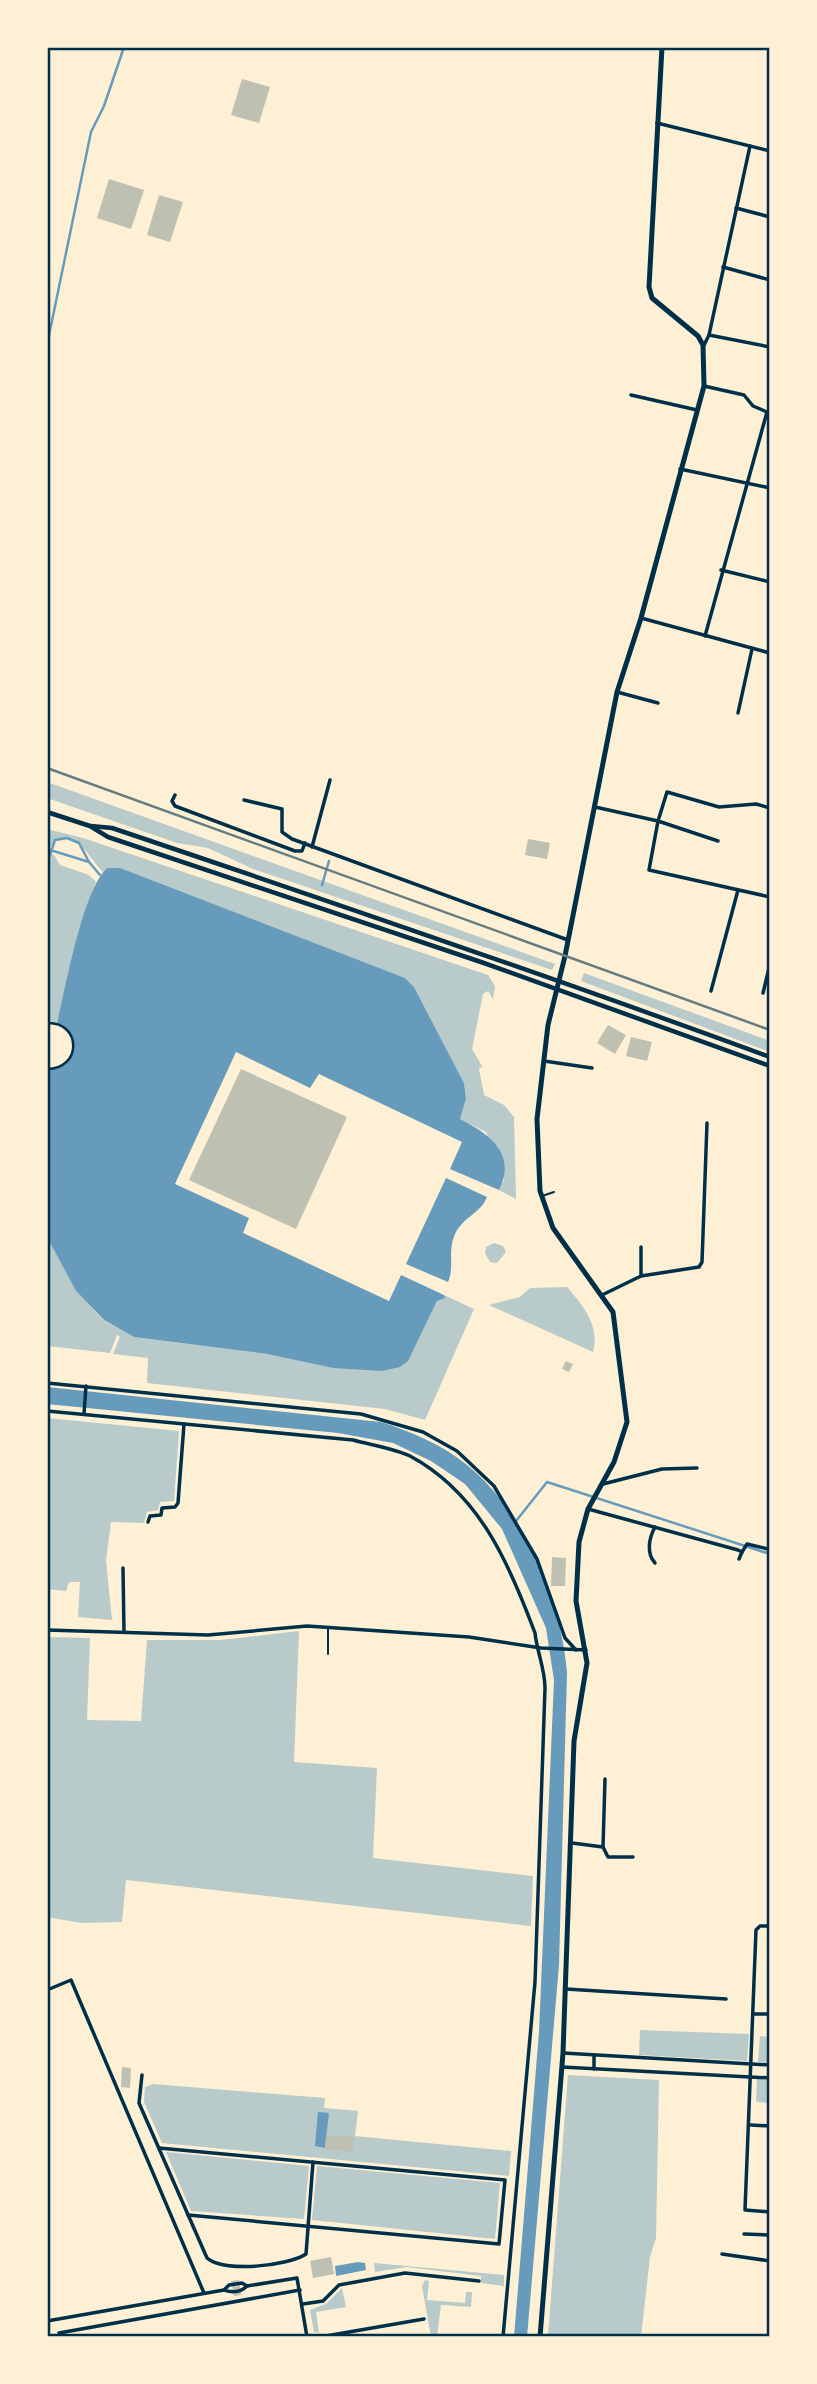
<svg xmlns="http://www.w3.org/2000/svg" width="817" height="2384" font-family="'DM Sans',sans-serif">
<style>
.green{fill:#b9caca}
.water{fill:#669bbc}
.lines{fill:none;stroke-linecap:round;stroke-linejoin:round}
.stream{stroke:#669bbc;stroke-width:2.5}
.building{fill:#bec0b2}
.service{stroke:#003049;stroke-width:2}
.pedestrian{stroke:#003049;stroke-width:2.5}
.minor{stroke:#003049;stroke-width:3.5}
.tertiary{stroke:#003049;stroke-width:4.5}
.secondary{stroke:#003049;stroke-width:5}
.rail{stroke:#657d81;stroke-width:2.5}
.neatline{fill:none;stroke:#003049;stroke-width:2.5}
</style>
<rect width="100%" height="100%" fill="#fdf0d5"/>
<g class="green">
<polygon points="47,782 555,964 552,970 253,869 208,848 177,843 47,798"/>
<path d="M51,830l32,8 405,137 7,11 -2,13 -5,-8 -5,3 -11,55 10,17 -3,3 5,26 20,10 10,12 2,82 -17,-9 5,-10 -18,-48 -26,-13 6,-20 -2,-16 -50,-96 -9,-9 -298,-110 -4,4c-16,-16 -21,-37 -48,-33l-4,8 -4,-1v-15z"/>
<polygon points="47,853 54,855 60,865 89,875 96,882 83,918 57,1023 47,1023"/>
<polygon points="584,973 770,1041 770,1052 581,981"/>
<polygon points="47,1237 76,1291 103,1320 134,1337 267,1354 334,1368 408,1360 437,1301 444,1295 474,1309 425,1420 385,1409 147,1383 148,1358 113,1354 120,1337 117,1335 110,1353 47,1346"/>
<polygon points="494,1243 503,1246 506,1252 497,1263 490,1262 485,1253 486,1247"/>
<path d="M567,1287c16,19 33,38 26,65l-104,-47 31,-8 10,-9z"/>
<polygon points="47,1418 179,1431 174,1501 160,1502 158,1510 147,1512 144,1523 111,1522 106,1561 112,1620 78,1617 80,1582 69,1582 66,1591 47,1589"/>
<polygon points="299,1631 294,1762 377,1768 373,1858 533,1876 531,1926 126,1880 122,1922 81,1923 47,1917 47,1637 90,1638 87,1720 141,1721 147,1640 220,1640"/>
<polygon points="640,2030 749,2034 747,2061 639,2055"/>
<polygon points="760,2036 770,2037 770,2063 758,2062"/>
<polygon points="568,2075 659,2080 656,2238 650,2257 641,2337 548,2336"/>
<polygon points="757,2079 770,2080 770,2103 756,2102"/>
<polygon points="153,2084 325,2098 324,2108 358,2111 355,2136 511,2151 509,2176 162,2143 144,2102 145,2087"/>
<polygon points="166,2152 309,2166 304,2219 191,2211"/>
<polygon points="317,2166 500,2183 495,2239 312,2220"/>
<polygon points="374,2263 504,2275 504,2286 481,2283 481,2276 406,2267 375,2272"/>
<polygon points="425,2280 429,2281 427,2300 465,2303 466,2292 472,2292 471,2307 441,2305 437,2337 431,2337 422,2286"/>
<polygon points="342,2288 346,2307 316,2312 319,2333 314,2332 310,2310 326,2304"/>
</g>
<g class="water">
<path d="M107,868h13l285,110 9,9 50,96 2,16 -6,20c30,15 57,35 39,71l-49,-21 12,-27 -143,-68 -9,14 -74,-36 -61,132 74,34 -6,15 146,68 12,-26 43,20 1,3 -8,3 -29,60 -8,6 -18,4 -49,-3 -66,-14 -133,-17 -30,-17 -28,-29 -29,-54v-168l17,-4 10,-14 -2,-16 -15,-12c9,-36 25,-131 50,-155z"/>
<path d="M446,1178l41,19c-6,16 -24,20 -32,37 -8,17 0,33 -7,48l-42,-18z"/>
<path d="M47,1387l334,35c31,10 60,22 86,43 57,46 94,135 100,207l-8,293 -32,372h-13l25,-305 15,-352 -8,-52 -44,-99 -37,-45 -34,-23 -38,-18 -55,-10 -291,-29z"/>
<polygon points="318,2112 329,2113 325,2148 315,2146"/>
<polygon points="358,2262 365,2263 366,2270 336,2276 335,2266"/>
</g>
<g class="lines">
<g class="stream">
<polyline points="47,345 91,132 104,106 124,47"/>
<polyline points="47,849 89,862 100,875"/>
<polyline points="50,855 55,840 67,838 79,843 89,862"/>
<polyline points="322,885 329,861"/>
<polyline points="516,1521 547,1482 770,1554"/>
</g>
</g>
<g class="building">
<polygon points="242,79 270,87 259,123 231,115"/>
<polygon points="109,179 144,190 131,229 97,218"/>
<polygon points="159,195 183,202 170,242 147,235"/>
<polygon points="528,839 550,843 547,859 525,855"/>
<polygon points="608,1025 626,1035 615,1054 597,1043"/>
<polygon points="631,1037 652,1042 647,1061 626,1056"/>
<polygon points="241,1069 347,1117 296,1229 189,1180"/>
<polygon points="566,1361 573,1364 569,1372 562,1369"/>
<polygon points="552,1557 566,1558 565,1586 551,1586"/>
<polygon points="122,2067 131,2068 130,2088 121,2087"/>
<polygon points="326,2135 354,2137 353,2152 325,2149"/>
<polygon points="331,2257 334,2274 313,2278 310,2261"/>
<polygon points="239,2280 241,2295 234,2296 231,2281"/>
</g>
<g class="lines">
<g class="service">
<polyline points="542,1196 554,1192"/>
<polyline points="328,1654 328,1629"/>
</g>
<path class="pedestrian" d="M47,1023c35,-1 35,46 0,46"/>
<g class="minor">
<polyline points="657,123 770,151"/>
<polyline points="736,208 770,217"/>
<polyline points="723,267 770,280"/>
<polyline points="709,335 770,347"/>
<polyline points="704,345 709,335 750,146"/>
<polyline points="704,386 744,395 753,406 767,412 705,636"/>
<polyline points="631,395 697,410"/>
<polyline points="680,469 770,488"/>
<polyline points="721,570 770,582"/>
<polyline points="641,618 770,653"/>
<polyline points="617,692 658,703"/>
<polyline points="738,713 752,649"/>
<polyline points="175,795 172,801 175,806 295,851 302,851 305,843"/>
<polyline points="244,800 282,809 282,832 292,839 568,940"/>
<polyline points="595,807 658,821 649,870 770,897"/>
<polyline points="718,841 658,821 667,792 719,807 756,804 770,808"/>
<polyline points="312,847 330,780"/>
<polyline points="711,991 738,890"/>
<polyline points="763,993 770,964"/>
<polyline points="544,1061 592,1068"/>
<polyline points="641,1247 641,1276"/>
<polyline points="602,1295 641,1276 699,1267 702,1262 707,1123"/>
<polyline points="47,1383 361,1414 423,1432 457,1451 494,1486 537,1559 565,1638 576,1650"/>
<path d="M47,1411l306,29c18,5 40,8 57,16 69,37 99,107 125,177 2,19 10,36 10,55l-10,294 -32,355"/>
<polyline points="84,1414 86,1386"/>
<polyline points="603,1484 662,1469 697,1468"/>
<polyline points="588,1509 738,1550 742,1552 739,1559"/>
<polyline points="148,1522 150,1516 161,1515 162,1508 175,1507 178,1503 184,1424"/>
<polyline points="742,1552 747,1544 768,1549"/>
<path d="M655,1563c-9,-10 -6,-25 0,-36"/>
<polyline points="123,1568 124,1632"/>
<polyline points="47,1630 208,1635 307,1626 469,1637 541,1648 586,1650"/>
<polyline points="572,1843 603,1847 608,1857 633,1857"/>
<polyline points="603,1847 605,1779"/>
<polyline points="770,1926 760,1926 756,1930 745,2210 770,2212"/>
<polyline points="566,1989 726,1999"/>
<polyline points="47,1990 71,1980 204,2293"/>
<polyline points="753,2014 770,2014"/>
<polyline points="563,2053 770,2065"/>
<polyline points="562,2067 770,2078"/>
<polyline points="594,2069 594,2055"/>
<path d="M142,2075l-3,28 68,155c17,15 81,8 99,-4l7,-92"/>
<polyline points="751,2125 770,2126"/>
<polyline points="159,2148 505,2180 499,2244 188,2215"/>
<polyline points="744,2234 770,2235"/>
<polyline points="722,2254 770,2261"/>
<path d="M242,2283l5,3c-6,6 -14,7 -23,4l5,-5z"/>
<polyline points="247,2286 297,2278 307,2337"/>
<polyline points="303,2304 323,2301 339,2285 405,2273 479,2281"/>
<polyline points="47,2321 224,2290"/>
<polyline points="59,2333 300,2290"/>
<polyline points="320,2337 424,2319"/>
</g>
<g class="tertiary">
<polyline points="47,812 90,826 108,837 481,962 770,1066"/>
<path d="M91,826l21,2c220,74 440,149 658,229"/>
</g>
<polyline class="secondary" points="540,2337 563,2053 574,1741 587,1663 576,1601 579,1542 588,1509 614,1462 627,1422 613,1312 553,1228 540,1191 537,1119 548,1025 565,956 617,692 641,618 704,386 703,345 698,336 652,298 649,287 662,47"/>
<polyline class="rail" points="47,768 770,1030"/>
</g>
<rect width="817" height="2384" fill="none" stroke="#fdf0d5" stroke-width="98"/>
<rect x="49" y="49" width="719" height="2286" class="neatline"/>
</svg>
